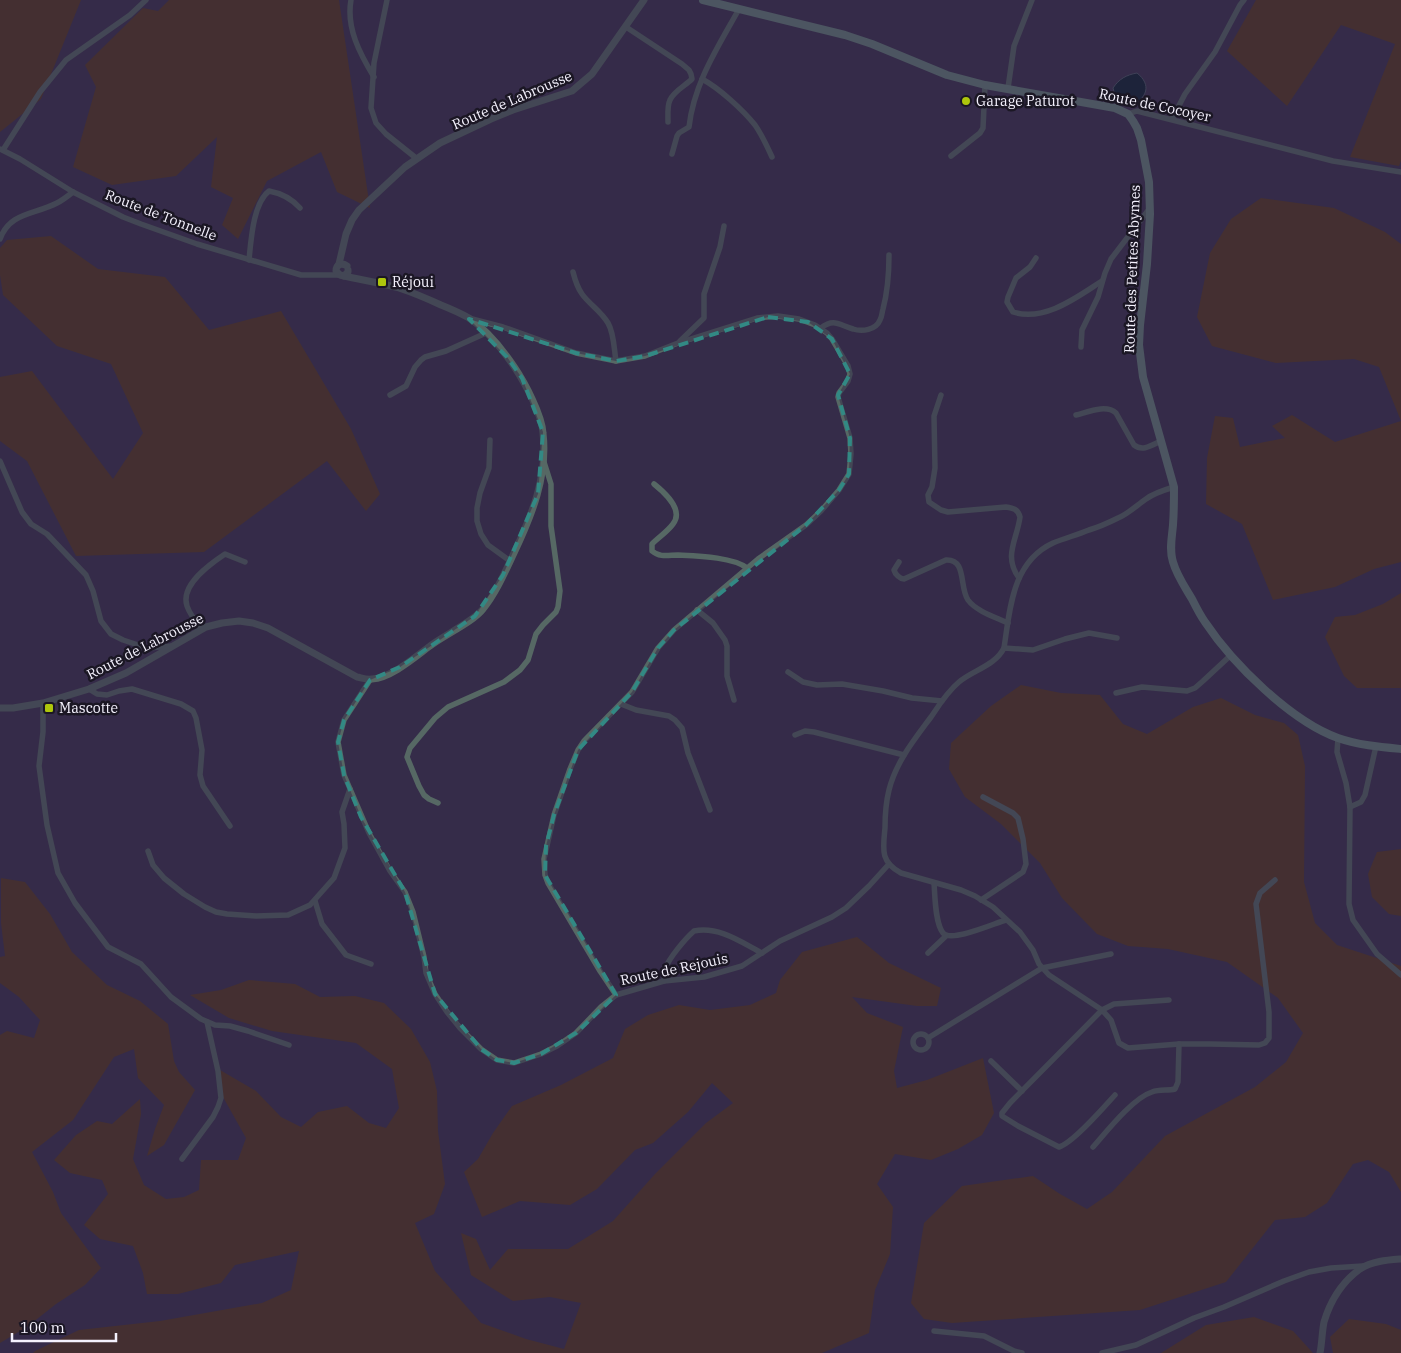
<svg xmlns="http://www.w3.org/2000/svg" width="1401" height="1353" font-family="'IBM Plex Serif',serif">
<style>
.green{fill:#573416}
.water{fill:#021928;stroke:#4b5a68}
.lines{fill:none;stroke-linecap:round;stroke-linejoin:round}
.minor{stroke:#566864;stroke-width:5.5}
.tertiary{stroke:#566864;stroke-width:7}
.secondary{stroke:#69877f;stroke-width:8}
.marked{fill:none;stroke:#328984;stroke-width:4;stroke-dasharray:10 6;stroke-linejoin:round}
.poi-dot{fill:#aec60c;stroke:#1b1724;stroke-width:2}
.labels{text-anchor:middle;stroke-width:5;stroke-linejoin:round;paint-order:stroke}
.street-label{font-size:14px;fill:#f5f2fe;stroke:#1b1724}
.poi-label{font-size:14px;fill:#f5f2fe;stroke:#1b1724;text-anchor:start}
</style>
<rect width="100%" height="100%" fill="#352c49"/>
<g class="green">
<polygon points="0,0 81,0 41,99 0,132"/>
<polygon points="169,0 339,0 370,208 337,192 321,152 267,181 238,239 222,225 233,198 211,187 217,137 176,176 112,185 73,167 96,87 85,65 143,8 158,11"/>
<polygon points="1256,0 1401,0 1401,161 1399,166 1350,157 1395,44 1341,25 1287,106 1227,51"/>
<polygon points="1261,198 1334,208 1385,232 1401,244 1401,562 1374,569 1335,587 1273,600 1242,524 1206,504 1207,458 1215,416 1233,418 1240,447 1285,438 1272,426 1292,415 1335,442 1401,421 1379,367 1354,359 1276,363 1212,346 1197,317 1210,253 1231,219"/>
<polygon points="51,236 98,269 165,277 209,330 281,311 351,429 380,494 366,511 327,461 204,552 76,556 27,461 0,441 0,377 32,371 113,479 143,433 111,364 57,346 3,295 0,275 0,248 7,240"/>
<polygon points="1401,593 1401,688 1357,688 1344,676 1325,637 1335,617 1355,615 1383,604"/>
<polygon points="1021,685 1061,693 1100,695 1123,724 1147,734 1193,707 1221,698 1255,715 1284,723 1298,735 1305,766 1304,882 1315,923 1337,945 1401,966 1401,1192 1389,1172 1368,1160 1353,1164 1327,1203 1305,1217 1275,1220 1226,1282 1140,1310 952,1323 924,1319 911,1303 924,1223 962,1186 1033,1176 1060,1194 1087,1209 1112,1192 1165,1136 1255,1087 1286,1062 1303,1033 1278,998 1227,962 1168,949 1128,946 1097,934 1062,898 1040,863 1001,824 965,797 949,769 951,743 991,706"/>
<polygon points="1401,849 1401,916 1389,914 1372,897 1368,874 1377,852"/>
<polygon points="1,878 25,882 50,914 72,952 107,985 140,1001 168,1024 174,1061 179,1072 195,1090 164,1145 147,1156 155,1129 164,1105 138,1078 134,1049 114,1057 73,1120 32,1152 53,1192 61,1213 101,1268 85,1285 56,1304 27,1327 0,1343 0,1035 7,1031 34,1038 40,1020 19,997 0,983 0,957 5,956 1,923"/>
<polygon points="857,937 889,963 941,988 937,1006 917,1006 852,997 867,1013 903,1027 894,1071 897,1088 927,1080 983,1058 994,1113 982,1135 958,1149 931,1160 895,1154 877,1184 893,1207 890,1254 875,1290 869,1333 822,1353 33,1353 35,1351 79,1330 160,1321 262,1303 291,1290 299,1251 235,1265 221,1283 178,1294 147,1294 143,1273 133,1246 100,1239 84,1225 108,1194 102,1180 70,1173 54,1160 76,1135 97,1121 112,1124 140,1099 141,1114 133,1159 144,1185 166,1199 184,1197 199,1190 201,1160 238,1160 246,1138 223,1097 220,1070 256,1091 281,1117 301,1127 318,1112 347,1106 369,1123 386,1128 399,1108 392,1069 356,1043 272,1031 229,1018 190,995 221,990 249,980 295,984 320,997 355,996 384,1003 411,1029 430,1062 437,1091 438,1131 445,1184 434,1214 415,1223 435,1271 481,1323 526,1339 564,1349 581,1303 550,1297 513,1301 471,1275 461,1233 476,1239 490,1270 508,1249 568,1249 613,1221 655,1174 706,1123 733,1103 712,1083 688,1112 653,1143 635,1150 597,1189 570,1205 520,1201 482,1217 464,1172 478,1159 493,1133 512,1106 561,1085 613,1058 625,1029 648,1015 679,1005 710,1010 750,1005 776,993 780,980 802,952"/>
<polygon points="1254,1317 1293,1331 1313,1353 1161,1353 1206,1325"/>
<polygon points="1349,1319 1386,1324 1401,1330 1401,1353 1333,1353 1330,1337"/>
</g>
<path class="water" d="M1137,73c15,12 10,25 -6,33 -9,-3 -16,-8 -18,-18 6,-9 13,-13 24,-15z"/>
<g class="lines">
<g class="minor">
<path d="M351,0c-5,28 9,54 23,77"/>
<polyline points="387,0 374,63 371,108 376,123 386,134 416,158"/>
<path d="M626,27l56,37 7,6 2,4 1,5c-7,7 -18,12 -22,21 -3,6 -2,15 -2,22"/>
<path d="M702,79c17,9 41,31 53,46 7,10 12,21 17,32"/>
<polyline points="1008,88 1014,46 1032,0"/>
<polyline points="1128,114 1137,111 1333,161 1401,172"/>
<polyline points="1172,119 1185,94 1215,52 1240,5 1244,0"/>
<polyline points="0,149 20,159 73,192 123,217 141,224 197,244 301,275 340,275"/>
<polyline points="3,150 40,92 66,60 130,15 146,0"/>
<path d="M672,154l5,-18 2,-3 10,-6c5,-44 29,-80 50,-118"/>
<polyline points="951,156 980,133 983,128 985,85"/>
<path d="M0,239c10,-27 34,-24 57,-36 6,-3 11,-7 16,-11"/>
<path d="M1036,258l-6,9 -14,11 -8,19 -1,5 6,10c32,10 64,-15 89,-31"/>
<path d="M249,260c2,-19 4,-57 20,-69 11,2 23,8 31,17"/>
<path d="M573,272c2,8 4,15 9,22 7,10 19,17 26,29 6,10 6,26 8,38"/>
<polyline points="472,319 503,327 576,353 616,361 645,356 678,343 757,318 778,316 799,319 815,325 827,333 832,339 848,366 850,374 848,381 839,393 838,397 850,438 851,454 849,474 839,490 821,511 806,525 758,559 674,630 658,648 632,692 584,741 578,750 570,769 554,815 544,859 545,875 548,883 600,971 616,995"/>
<path d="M821,328c13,-10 18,-3 32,1 9,3 23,1 27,-9 2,-3 2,-8 3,-11 5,-19 6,-35 6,-54"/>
<polyline points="680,341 704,318 704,294 720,247 724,226"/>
<polyline points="1081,347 1082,330 1098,297 1105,273 1111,259 1150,208"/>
<polyline points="390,395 406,386 415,367 421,360 425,357 446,351 486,333"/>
<path d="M941,395l-7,21 1,52 -3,19 -4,8 1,7 12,8 7,2 58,-5c7,1 12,2 14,10 -3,23 -17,39 -1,61"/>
<path d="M1076,415c12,-3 30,-11 40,-2l18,32c9,7 18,0 27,-4"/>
<polyline points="490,440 489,468 480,493 477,508 477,521 481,534 488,545 510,561"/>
<polyline points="0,461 22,512 31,524 47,534 86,575 93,591 101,621 111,634 123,640 147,648 173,646"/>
<path d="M654,484c10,8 30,26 19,40 -6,8 -14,13 -21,20v7c8,7 17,4 26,4 19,1 55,2 69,13"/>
<path d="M1174,487c-10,3 -20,6 -28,12 -10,7 -18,15 -28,19 -10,5 -19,9 -29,12 -12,5 -24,8 -36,13 -41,19 -43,66 -49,105 -9,18 -31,22 -45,34 -12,10 -20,23 -28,35 -17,23 -35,45 -42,73 -3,12 -4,25 -4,38 -2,21 -5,34 16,45l60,17 14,6 18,11 27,25 13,18 6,14 10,11 53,35 9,10 8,23 9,5 51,-4h31l49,1 6,-2 4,-5v-26l-13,-108 4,-11 15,-13"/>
<path d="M899,562l-5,8c1,4 6,9 10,9l42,-19c21,-1 13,27 22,40 8,11 27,17 40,23"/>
<polyline points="697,610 713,623 725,640 727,646 727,676 734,700"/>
<path d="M202,629c-6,-7 -12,-14 -15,-23 -7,-21 23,-42 38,-52l20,8"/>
<polyline points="1004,648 1033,650 1065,639 1089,633 1117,638"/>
<polyline points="788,672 803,682 817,685 842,684 883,691 912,698 942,701"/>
<polyline points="370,680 344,720 338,742 344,775 369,833 390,871 405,892 413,912 424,957 426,973 435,994 447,1012 460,1028 481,1049 497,1060 514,1063 541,1054 557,1046 576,1033 601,1007 616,995 664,981 704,977 742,966 780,941 832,917 846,908 869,886 889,864"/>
<polyline points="89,689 97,694 107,695 119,691 132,689 181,704 193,711 196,718 202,750 200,775 203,786 230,826"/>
<polyline points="1116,693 1142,687 1187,691 1195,688 1203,681 1231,655"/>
<polyline points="43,703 43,732 39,766 47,825 58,873 75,903 108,947 141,964 171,997 201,1019 215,1025 230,1026 248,1031 289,1045"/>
<polyline points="621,704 636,710 669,716 675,720 682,728 688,753 710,810"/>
<polyline points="795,735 805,731 814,732 904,755"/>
<polyline points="1338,738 1337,752 1346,783 1350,807 1349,904 1353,920 1377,954 1401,975"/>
<polyline points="438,803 429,799 424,795 419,786 407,757 410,748 435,718 448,707 504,682 520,670 528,660 536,634 543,625 556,612 558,607 560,591 551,526 551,484 544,462"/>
<polyline points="1350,807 1361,802 1365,795 1376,746"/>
<polyline points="148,851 153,865 164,878 184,894 205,907 216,912 227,914 256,916 288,915 310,905 334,878 345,848 344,824 342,812 350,789"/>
<path d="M934,883c1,13 1,40 9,50 8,10 52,-10 63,-13"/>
<polyline points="981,900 1023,872 1026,864 1023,839 1018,818 1013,813 983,797"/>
<polyline points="315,901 322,924 346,955 371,964"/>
<polyline points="928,953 946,936"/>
<path d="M664,981c0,-4 0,-8 1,-12 4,-11 20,-30 29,-38 25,-5 47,11 68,22"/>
<circle cx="921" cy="1042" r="8"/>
<polyline points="928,1038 1042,968 1111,954"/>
<polyline points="991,1061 1022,1091"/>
<path d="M1115,1095c-11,12 -42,48 -56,52l-41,-21 -16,-10v-3l8,-10 92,-93 12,-6 55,-4"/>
<path d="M1093,1147c14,-16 40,-49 59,-55 8,-3 16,-1 23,-3l3,-7 1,-38"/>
<polyline points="182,1159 213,1117 218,1107 221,1098 218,1071 207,1022"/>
<polyline points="934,1331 984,1336 1014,1351 1022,1353"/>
<polyline points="1102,1353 1136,1345 1194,1318 1224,1307 1284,1281 1309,1272 1331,1268 1363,1266"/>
</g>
<g class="tertiary">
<polyline points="339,264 346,234 352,220 359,210 405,167 440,143 491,119 513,110 572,91 592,74 644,0"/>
<path d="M347,266c-6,-4 -11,-1 -11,5l4,4 4,1 4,-4v-2"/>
<path d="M0,708h13l30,-5 46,-14 37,-16 80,-46 16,-4 17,-2 14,2 15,5 89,49c5,1 10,3 15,2 19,-1 43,-22 58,-33 14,-11 43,-24 53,-37 13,-16 22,-37 31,-56 18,-38 34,-77 29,-120 -1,-18 -18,-50 -28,-65 -12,-18 -28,-38 -46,-50 -9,-5 -18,-9 -28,-13 -13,-6 -27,-12 -42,-17 -18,-5 -37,-8 -55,-12"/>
<path d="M1320,1353c2,-10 2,-21 4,-31 6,-20 18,-40 36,-53 12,-8 28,-9 41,-10"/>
</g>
<path class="secondary" d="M703,0l142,35 27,9 75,31 38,10 130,23 13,6 5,7 4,7 4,12 8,42 1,32 -3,50 -7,61 -1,20 4,32 31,110c0,13 0,25 -1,38 -1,12 -4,25 0,37 4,14 12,25 19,37 4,8 8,16 13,23 28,42 86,99 133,116 20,7 42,9 63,11"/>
</g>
<path d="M0 0H1401V1353H0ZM768,317l40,5 24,17 18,35 -12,21 12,43 -1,36 -10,16 -33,35 -132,105 -16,18 -26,44 -54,58 -24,65 -8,31 -1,29 71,120 -40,38 -35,21 -27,9 -17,-3 -16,-11 -46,-55 -30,-102 -44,-75 -17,-42 -6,-33 6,-22 26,-40 30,-13 75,-51 28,-41 35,-81 5,-62 -21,-54 -15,-21 -38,-38 107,34 40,8 29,-5z" fill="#352c49" fill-opacity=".55" fill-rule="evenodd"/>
<path class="marked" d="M768,317l40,5 24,17 18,35 -12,21 12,43 -1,36 -10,16 -33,35 -132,105 -16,18 -26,44 -54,58 -24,65 -8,31 -1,29 71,120 -40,38 -35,21 -27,9 -17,-3 -16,-11 -46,-55 -30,-102 -44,-75 -17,-42 -6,-33 6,-22 26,-40 30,-13 75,-51 28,-41 35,-81 5,-62 -21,-54 -15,-21 -38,-38 107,34 40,8 29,-5z"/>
<g class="poi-dot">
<circle cx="966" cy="101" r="5"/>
<rect x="377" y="277" width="10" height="10" rx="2.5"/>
<rect x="44" y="703" width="10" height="10" rx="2.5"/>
</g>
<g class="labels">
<g class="street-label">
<text transform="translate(512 100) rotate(-23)" y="5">Route de Labrousse</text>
<text transform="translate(1155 105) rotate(12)" y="5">Route de Cocoyer</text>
<text transform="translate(161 215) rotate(21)" y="5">Route de Tonnelle</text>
<text transform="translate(1132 269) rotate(-88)" y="5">Route des Petites Abymes</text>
<text transform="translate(145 646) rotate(-27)" y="5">Route de Labrousse</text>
<text transform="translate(674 969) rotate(-12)" y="5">Route de Rejouis</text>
</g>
<g class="poi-label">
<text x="976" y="106">Garage Paturot</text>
<text x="392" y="287">Réjoui</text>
<text x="59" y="713">Mascotte</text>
</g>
</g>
<path d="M12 1333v8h104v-8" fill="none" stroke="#f5f2fe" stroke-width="2.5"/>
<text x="20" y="1333" font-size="15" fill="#f5f2fe" stroke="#1b1724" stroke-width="4" paint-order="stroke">100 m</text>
</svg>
